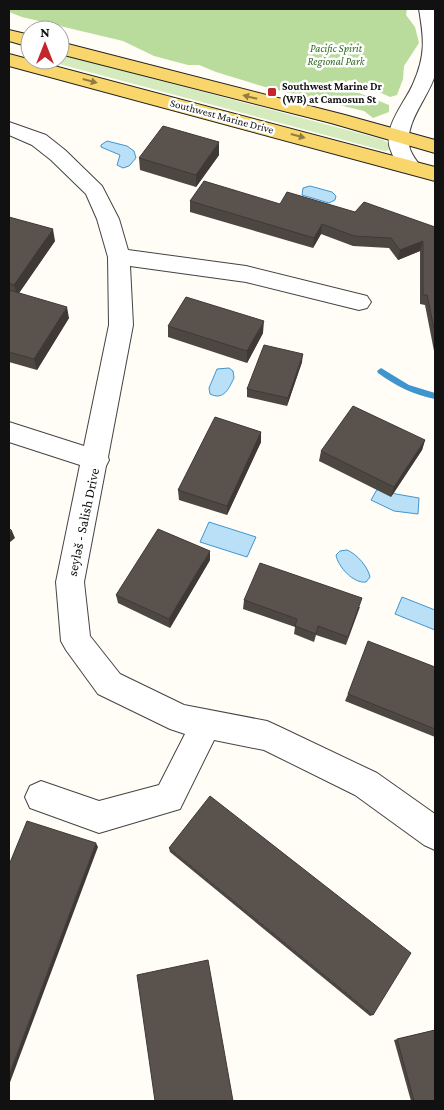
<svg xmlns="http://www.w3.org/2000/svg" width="444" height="1110" font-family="'Crimson Pro',serif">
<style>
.green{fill:#d5ebbd}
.forest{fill:#b9dc9c}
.water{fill:#b9e0f7;stroke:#3f96cf}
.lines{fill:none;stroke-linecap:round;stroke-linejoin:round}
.stream{fill:#3f96cf;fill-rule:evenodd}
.minor-casing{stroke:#444;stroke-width:2}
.major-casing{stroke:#222;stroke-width:2}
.minor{fill:#fff;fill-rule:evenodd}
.major{fill:#f9d66b;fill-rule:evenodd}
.wall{fill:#4d4742}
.shaded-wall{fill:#3f3936}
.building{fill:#5a524d;stroke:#3f3936}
.oneway{fill:#917d42}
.poi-dot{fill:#c4262e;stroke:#fff;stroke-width:2}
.labels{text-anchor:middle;stroke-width:5;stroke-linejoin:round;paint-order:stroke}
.far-park-label{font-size:11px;font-style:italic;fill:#2f6b1f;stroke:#fff}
.far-poi-label{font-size:11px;font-weight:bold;fill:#111;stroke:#fff;text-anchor:start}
.far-street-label{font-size:11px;fill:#111;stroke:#fff}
.street-label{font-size:14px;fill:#111;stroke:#fff}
</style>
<rect width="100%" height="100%" fill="#fffdf5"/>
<polygon class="green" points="60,54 381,139 389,143 393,149 385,151 44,60 60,60"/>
<polygon class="forest" points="9,9 407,9 406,15 415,27 419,43 404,66 403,79 397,95 390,97 355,81 349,80 344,83 347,88 389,105 389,112 373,118 364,111 265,87 216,72 199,65 188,65 154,56 123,41 22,17 9,12"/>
<g class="water">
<polygon points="107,141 127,146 134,151 136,158 129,166 123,168 117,165 120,155 101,147 101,145"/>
<polygon points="310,186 332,192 336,196 335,200 329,203 302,195 303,188"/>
<path d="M229,368l4,3 1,7c-5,10 -10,23 -24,16l-1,-6 8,-19z"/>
<polygon points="379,486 396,494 419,498 418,514 394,511 371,500"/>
<polygon points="209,522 256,537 247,557 200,542"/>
<path d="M347,550c10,4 21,17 23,27l-4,5c-12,2 -28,-15 -30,-27l4,-4z"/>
<polygon points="402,597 435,610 435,630 395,614"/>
</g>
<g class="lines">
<path class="stream" d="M381,368l28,17 26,8v6c-21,-4 -39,-13 -57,-26l-1,-2z"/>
<defs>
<g id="minor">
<path d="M419,9h16v66c-7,24 -32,48 -25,74 2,6 7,12 10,17l-3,5 -7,2 -7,-2c-4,-6 -10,-13 -12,-20 -10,-23 14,-48 22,-67 13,-29 11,-45 6,-75z"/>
<polygon points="9,122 46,135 65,150 102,186 119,219 128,250 246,266 367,296 371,302 367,308 359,310 246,282 130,266 133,325 108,457 109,460 106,466 84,582 90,636 120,674 184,705 267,721 278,726 377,773 435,814 435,850 424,845 355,795 264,750 214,740 180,809 99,833 30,808 25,797 30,786 41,781 99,801 159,785 185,734 170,729 98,694 66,650 61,641 56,582 80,465 9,442 9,422 84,446 109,325 108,257 97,219 86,194 51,160 32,145 9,135"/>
</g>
<g id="major">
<polygon points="9,30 30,35 30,47 9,41"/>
<polygon points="60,42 345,115 435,140 435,153 331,123 60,54"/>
<polygon points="9,54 435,167 435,181 9,66"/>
</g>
</defs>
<use href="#minor" class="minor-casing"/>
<use href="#major" class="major-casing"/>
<use href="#minor" class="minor"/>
<use href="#major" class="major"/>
</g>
<g class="wall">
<polygon points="219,155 196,187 140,170 139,158"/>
<polygon points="190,201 280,204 355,212 435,227 435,356 425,305 420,304 420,251 398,260 389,248 353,246 321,234 313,248 190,212"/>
<polygon points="9,217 55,241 19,293 69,318 37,370 9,362"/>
<polygon points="168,326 263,333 247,363 168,337"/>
<polygon points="302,362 287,406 247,397 247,389"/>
<polygon points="261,432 261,442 227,515 179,500 178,490"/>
<polygon points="425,440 422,450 391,497 319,461 321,451"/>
<polygon points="210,560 170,628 118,603 116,595"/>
<polygon points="244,600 360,607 346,645 316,635 314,642 294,634 295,627 243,609"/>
<polygon points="435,667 435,737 345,701 348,694"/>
<polygon points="169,848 373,1015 370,1016 170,852"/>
<polygon points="435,1030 435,1101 411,1101 394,1040"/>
</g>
<g class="shaded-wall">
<polygon points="219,142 219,155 196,187 196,175"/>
<polygon points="322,224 321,234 313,248 314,238"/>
<polygon points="53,229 55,241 17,296 14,285"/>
<polygon points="423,241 420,251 398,260 400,250"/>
<polygon points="67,307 69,318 37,370 34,359"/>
<polygon points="264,321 263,333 247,363 247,351"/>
<polygon points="303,354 302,362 287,406 288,398"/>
<polygon points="261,432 261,442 227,515 227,506"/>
<polygon points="425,440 422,450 391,497 394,487"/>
<polygon points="12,531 15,538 9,543 9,534"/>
<polygon points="210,551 210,560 170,628 169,619"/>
<polygon points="96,843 98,847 9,1085 9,1075"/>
</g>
<g class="building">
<polygon points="163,126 219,142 196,175 139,158"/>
<polygon points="204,181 280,204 287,192 355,212 364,202 435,227 435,333 427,295 423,295 423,241 400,250 391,238 354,236 322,224 314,238 190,201"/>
<polygon points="9,217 53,229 14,285 9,283"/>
<polygon points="9,290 67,307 34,359 9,352"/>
<polygon points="186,297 264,321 247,351 168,326"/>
<polygon points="264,345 303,354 288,398 247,389"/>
<polygon points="353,406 425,440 394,487 321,451"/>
<polygon points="215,417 261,432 227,506 178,490"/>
<polygon points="9,528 12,531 9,534"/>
<polygon points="158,529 210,551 169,619 116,595"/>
<polygon points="260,563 362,598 348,637 318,626 316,634 295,626 297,619 244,600"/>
<polygon points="368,641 435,667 435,729 348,694"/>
<polygon points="210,796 411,953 373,1015 169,848"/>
<polygon points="27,821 96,843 9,1075 9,865"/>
<polygon points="208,960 233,1101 155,1101 137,975"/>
<polygon points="435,1030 435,1101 414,1101 397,1039"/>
</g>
<defs><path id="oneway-solid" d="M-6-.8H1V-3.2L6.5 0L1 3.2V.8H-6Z" transform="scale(1.25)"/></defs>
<g class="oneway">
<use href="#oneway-solid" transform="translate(90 81) rotate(15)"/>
<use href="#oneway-solid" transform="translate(250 97) rotate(-166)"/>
<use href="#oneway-solid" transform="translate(298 136) rotate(15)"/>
</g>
<rect class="poi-dot" x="267" y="87" width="10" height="10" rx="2.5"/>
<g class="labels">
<g class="far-park-label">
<text x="336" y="52">Pacific Spirit<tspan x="336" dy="13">Regional Park</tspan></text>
</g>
<g class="far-poi-label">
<text x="282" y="90">Southwest Marine Dr<tspan x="282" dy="13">(WB) at Camosun St</tspan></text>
</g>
<g class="far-street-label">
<text transform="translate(222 116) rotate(15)" y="4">Southwest Marine Drive</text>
</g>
<g class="street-label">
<text transform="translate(83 522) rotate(-78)" y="5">seyləš - Salish Drive</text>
</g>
</g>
<rect width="444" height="1110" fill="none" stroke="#111111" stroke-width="20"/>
<g transform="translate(45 45)"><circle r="24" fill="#ffffff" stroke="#a0a0a0"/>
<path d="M0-4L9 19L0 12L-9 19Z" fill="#c4262e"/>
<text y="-8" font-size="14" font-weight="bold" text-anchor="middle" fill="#111111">N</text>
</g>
</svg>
